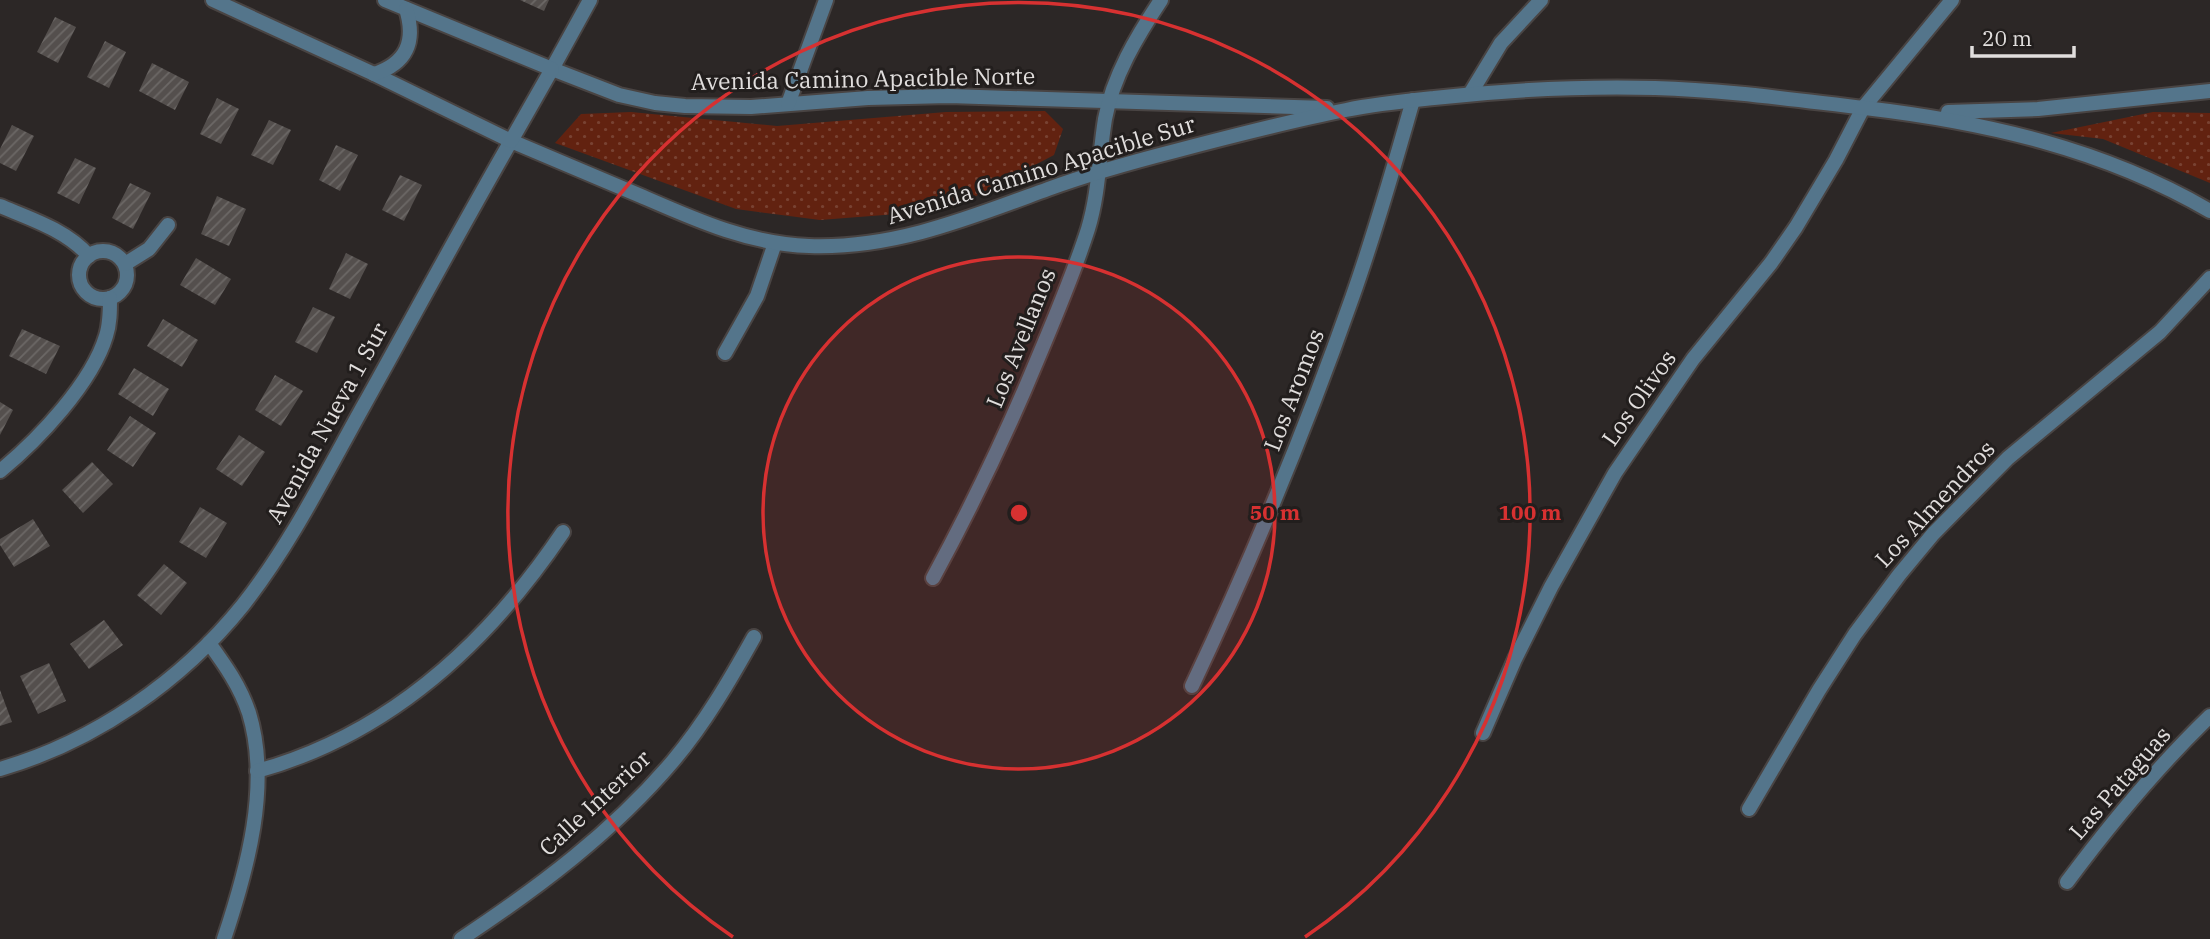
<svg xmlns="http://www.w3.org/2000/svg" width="2210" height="939" font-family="'IBM Plex Serif',serif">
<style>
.grass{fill:url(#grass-dots)}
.building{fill:url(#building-hatch)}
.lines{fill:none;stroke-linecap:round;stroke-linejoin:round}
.minor-casing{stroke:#494443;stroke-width:18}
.tertiary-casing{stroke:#494443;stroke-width:18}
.minor{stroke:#54758b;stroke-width:14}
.tertiary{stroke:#54758b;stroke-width:14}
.ring{fill:none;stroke:#d73131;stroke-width:3.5}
.labels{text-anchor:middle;stroke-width:6;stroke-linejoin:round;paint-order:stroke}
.street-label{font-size:23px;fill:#e1dedd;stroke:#221e1d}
.centre{fill:#d73131;stroke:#221e1d;stroke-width:3.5}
.ring-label{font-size:21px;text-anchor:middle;font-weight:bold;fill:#d73131;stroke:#221e1d;stroke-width:6;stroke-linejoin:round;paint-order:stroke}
</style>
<defs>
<pattern id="grass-dots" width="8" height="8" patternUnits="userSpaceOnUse" patternTransform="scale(1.75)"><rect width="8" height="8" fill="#622210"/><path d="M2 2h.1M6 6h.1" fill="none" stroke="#784232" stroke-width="1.8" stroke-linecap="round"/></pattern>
<pattern id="building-hatch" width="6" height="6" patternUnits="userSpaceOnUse" patternTransform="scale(1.75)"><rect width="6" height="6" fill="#544f4d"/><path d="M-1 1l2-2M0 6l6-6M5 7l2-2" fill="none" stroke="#6c6866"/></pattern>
</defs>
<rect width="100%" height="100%" fill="#2c2726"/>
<g class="grass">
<polygon points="1045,111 1063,129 1054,155 972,198 897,214 820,220 736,209 555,143 581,114 631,112 777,126 946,112"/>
<polygon points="2153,112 2210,113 2210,183 2103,139 2051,133"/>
</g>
<g class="building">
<polygon points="520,0 549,0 544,11"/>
<polygon points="55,17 76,27 58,63 37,52"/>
<polygon points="105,41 126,52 109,88 87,77"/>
<polygon points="152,63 189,82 175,110 139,91"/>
<polygon points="217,98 239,109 221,144 200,134"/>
<polygon points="269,120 291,130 273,165 251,155"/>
<polygon points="12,125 34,136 16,171 0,163 0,149"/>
<polygon points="336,145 358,155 340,191 319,180"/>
<polygon points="75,158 96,168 79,204 57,193"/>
<polygon points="400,175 422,185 404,221 382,210"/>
<polygon points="130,183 151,193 133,229 112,218"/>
<polygon points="217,196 246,209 229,246 201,234"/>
<polygon points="346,253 368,264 350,299 329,289"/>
<polygon points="196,258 231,279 215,305 180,285"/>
<polygon points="313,307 335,317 317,353 295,342"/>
<polygon points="163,319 198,340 182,367 147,346"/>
<polygon points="22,329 60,346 46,374 9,356"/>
<polygon points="134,368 169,389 153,416 118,394"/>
<polygon points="275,375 303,391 281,426 255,410"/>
<polygon points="0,402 13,410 0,435"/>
<polygon points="130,416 156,433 133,467 107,450"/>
<polygon points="239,435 265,452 242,486 216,469"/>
<polygon points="92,462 113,484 83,513 62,490"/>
<polygon points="200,507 227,523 206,558 179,542"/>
<polygon points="33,519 50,546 14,567 0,545 0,539"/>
<polygon points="164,564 187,583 161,615 137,595"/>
<polygon points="104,620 123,645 89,669 70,644"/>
<polygon points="49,663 66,701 38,714 20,676"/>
<polygon points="0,690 12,722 0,726"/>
</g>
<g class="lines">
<defs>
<g id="minor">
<polyline points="590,0 552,69 619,95 655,103 685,106 751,107 868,98 949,96 1327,108"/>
<polyline points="1470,94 1501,43 1541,0"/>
<polyline points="788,104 826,0"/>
<polyline points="1948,112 2038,109 2210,91"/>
<path d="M0,206c31,13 66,24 89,50"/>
<circle cx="103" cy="275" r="24"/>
<polyline points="125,264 149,249 168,225"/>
<polyline points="725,353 757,296 775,243"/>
<path d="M0,471c38,-31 92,-88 106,-135 4,-12 4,-25 4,-38"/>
<path d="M933,578c39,-72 74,-145 105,-220 18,-43 36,-85 50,-129 11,-36 11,-73 17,-110 8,-43 32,-83 56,-119"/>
<path d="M209,643c16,22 31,43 40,70 22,72 -2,157 -25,226"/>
<path d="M1192,686c60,-127 113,-255 160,-388 23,-65 42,-131 61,-198"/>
<polyline points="1483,733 1515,659 1551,587 1615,473 1693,359 1771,263 1796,227 1836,160 1863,108 1952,0"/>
<path d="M0,769c94,-27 182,-88 243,-164 48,-61 83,-132 121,-200 49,-88 97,-177 147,-264 43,18 87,37 130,55 55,24 108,48 168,50 85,3 160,-28 239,-57 41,-15 84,-27 127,-38 57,-15 114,-30 171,-41 29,-6 59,-9 88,-12 73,-8 147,-12 221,-10 71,2 140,12 210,20 120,14 239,41 345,103"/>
<path d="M257,771c131,-36 231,-128 306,-239"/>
<polyline points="1749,809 1819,690 1855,634 1899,575 1933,534 2008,458 2160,332 2210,278"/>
<path d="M2067,882c44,-59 90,-115 143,-166"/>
<path d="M461,939c77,-51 152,-107 212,-178 32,-38 57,-81 81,-124"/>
</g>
<g id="tertiary">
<polyline points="213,0 374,74 511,141 552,69 385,0"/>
<path d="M374,74c33,-11 42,-33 32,-65"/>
</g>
</defs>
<use href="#minor" class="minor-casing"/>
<use href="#tertiary" class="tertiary-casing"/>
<use href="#minor" class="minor"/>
<use href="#tertiary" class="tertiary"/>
</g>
<circle cx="1019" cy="513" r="256" fill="#d73131" fill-opacity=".12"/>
<g class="ring">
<circle cx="1019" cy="513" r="256"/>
<path d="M733 937A511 511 0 1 1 1305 937"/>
</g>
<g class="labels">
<g class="street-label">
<text transform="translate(863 79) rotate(-1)" y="8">Avenida Camino Apacible Norte</text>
<text transform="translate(1041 170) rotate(-17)" y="8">Avenida Camino Apacible Sur</text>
<text transform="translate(1021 338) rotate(-68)" y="8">Los Avellanos</text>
<text transform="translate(1294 390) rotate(-69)" y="8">Los Aromos</text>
<text transform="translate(1639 398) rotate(-55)" y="8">Los Olivos</text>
<text transform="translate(327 423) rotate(-61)" y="8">Avenida Nueva 1 Sur</text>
<text transform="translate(1935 504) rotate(-47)" y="8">Los Almendros</text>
<text transform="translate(2120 783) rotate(-49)" y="8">Las Pataguas</text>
<text transform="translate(595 803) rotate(-43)" y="8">Calle Interior</text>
</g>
</g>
<circle cx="1019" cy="513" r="10" class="centre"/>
<g class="ring-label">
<text x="1275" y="520">50 m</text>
<text x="1530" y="520">100 m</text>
</g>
<path d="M1972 46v10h102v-10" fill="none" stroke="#e1dedd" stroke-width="3.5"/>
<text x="1982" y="46" font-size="21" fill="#e1dedd" stroke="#221e1d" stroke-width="5" paint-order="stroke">20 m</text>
</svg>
